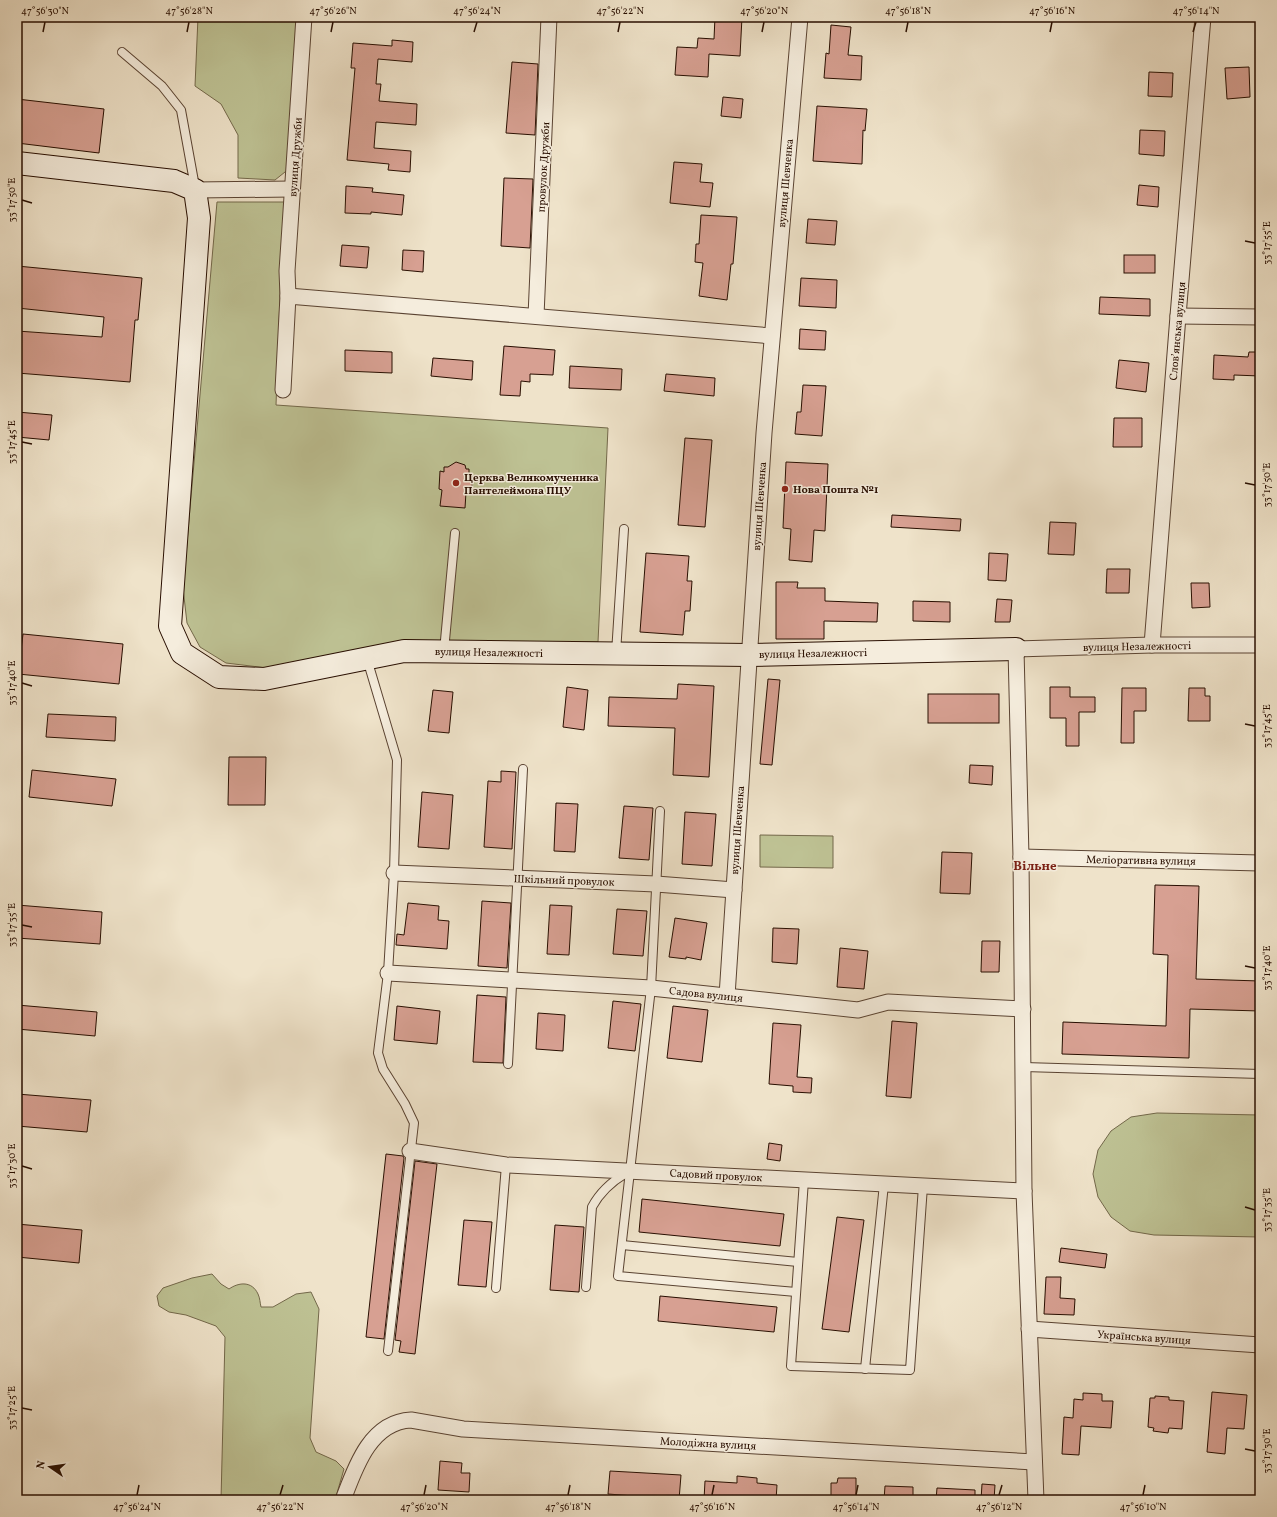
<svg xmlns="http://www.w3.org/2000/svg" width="1277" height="1517" font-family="Vollkorn,serif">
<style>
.green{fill:#bec294;stroke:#73684a}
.building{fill:#d7a092;stroke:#280e00}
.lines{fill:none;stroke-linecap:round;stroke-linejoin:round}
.lane-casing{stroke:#5a4332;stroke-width:10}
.street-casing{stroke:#5a4332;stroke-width:17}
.secondary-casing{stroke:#280e00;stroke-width:24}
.lane{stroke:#f5eddd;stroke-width:8}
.street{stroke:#f5eddd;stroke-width:15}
.secondary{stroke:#f5eddd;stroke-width:22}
.ticks{fill:none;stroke:#280e00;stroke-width:1.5}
.poi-dot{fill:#8f2418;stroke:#f5eddd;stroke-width:1.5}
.labels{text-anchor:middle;stroke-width:3;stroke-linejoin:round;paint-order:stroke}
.street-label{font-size:11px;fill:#280e00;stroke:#f5eddd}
.poi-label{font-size:11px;font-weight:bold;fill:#280e00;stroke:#f5eddd;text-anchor:start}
.quarter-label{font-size:13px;font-weight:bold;fill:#7a1f14;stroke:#f5eddd}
.neatline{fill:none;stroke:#280e00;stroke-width:1.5}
.ticks-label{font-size:10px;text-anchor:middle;fill:#280e00}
</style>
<rect width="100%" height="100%" fill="#efe3ca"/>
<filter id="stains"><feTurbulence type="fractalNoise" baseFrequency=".005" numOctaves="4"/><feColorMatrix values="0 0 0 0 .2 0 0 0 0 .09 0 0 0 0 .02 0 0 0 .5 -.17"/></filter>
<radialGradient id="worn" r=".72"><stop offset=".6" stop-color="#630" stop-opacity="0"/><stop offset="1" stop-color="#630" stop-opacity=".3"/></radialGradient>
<g class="green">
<polygon points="198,17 301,17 290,168 275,180 238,178 238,135 221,104 195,86"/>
<polygon points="217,202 286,202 281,270 276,405 608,428 598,642 406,642 267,668 226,663 200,647 187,623 183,588"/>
<polygon points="760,835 833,836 833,868 760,867"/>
<polygon points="1157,1113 1260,1115 1260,1237 1154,1235 1130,1231 1111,1217 1098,1197 1093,1174 1098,1150 1111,1131 1131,1117"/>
<path d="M212,1274l9,10 8,5c10,-7 23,-8 29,5 2,4 2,9 3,13h12l23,-13 15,-2 8,17 -9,129 6,14 20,9 8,8 -9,31h-114l4,-163 -9,-11 -30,-11 -17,-3 -10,-6 -2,-10 6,-8 29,-10z"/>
</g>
<g class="building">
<polygon points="715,17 742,17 740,56 709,54 708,77 675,75 677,47 697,48 698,38 714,39"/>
<polygon points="831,25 851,27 848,55 862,56 861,80 824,78 826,53 829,54"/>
<polygon points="392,40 413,42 412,62 378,59 376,84 381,84 379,101 417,104 416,125 376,122 374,148 411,151 410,172 388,170 389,164 347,160 355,68 351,68 353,43 392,46"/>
<polygon points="512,62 538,64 535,135 506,133"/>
<polygon points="1249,67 1250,97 1227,99 1225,68"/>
<polygon points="1149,72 1173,73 1172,97 1148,96"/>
<polygon points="723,97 743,99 741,118 721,116"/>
<polygon points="17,99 104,109 99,153 17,143"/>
<polygon points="817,106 867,109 865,131 863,130 862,164 813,161"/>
<polygon points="1140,130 1165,131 1164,156 1139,154"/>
<polygon points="674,162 702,164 700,182 713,183 710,207 670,203"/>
<polygon points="504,178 533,179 530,248 501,246"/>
<polygon points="1139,185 1159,187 1158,207 1137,205"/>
<polygon points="346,186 373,188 372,192 404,195 402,215 371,212 371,214 345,213"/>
<polygon points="701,215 737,217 733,264 731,264 727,300 699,296 703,263 695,262 696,244 699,244"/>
<polygon points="808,219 837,221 835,245 806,243"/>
<polygon points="342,245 369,247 367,268 340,266"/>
<polygon points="403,250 424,251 423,272 402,270"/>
<rect x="1124" y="255" width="31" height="18"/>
<polygon points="17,266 142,278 138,320 135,320 130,382 17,373 17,331 102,337 104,317 17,308"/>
<polygon points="801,278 837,280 836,308 799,306"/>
<polygon points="1100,297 1150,299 1150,316 1099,314"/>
<polygon points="800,329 826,331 825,350 799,349"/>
<polygon points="504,346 555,350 553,375 530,374 530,382 521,381 520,396 500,395"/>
<polygon points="345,350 392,352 392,373 345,371"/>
<polygon points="1249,352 1260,352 1260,376 1234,375 1234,380 1213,379 1214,355 1248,357"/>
<polygon points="433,358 473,361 472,380 431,376"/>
<polygon points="1119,360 1149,363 1146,392 1116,388"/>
<polygon points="570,366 622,369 621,390 569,388"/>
<polygon points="666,374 715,378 714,396 664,391"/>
<polygon points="803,385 826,386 822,436 795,434 797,412 801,412"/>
<polygon points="17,412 52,415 49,440 17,437"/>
<polygon points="1114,418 1142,418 1142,447 1113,447"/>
<polygon points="685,438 712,440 705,527 678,525"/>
<polygon points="456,462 465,465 466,469 469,469 469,475 473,476 471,493 466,492 465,508 440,506 442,490 439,489 440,471 444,472 444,467 448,467"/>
<polygon points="786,462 828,464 825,531 814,530 812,562 789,560 791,529 783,528"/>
<polygon points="892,515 961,519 960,531 891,527"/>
<polygon points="1050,522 1076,523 1074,555 1048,554"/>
<polygon points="646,553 689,556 687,581 692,581 690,611 685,611 683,635 640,632"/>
<polygon points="989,553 1008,554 1006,581 988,580"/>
<polygon points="1107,569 1130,569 1129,593 1106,593"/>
<polygon points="776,582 798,582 797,588 825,588 825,601 878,603 877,622 824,621 824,639 776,639"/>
<polygon points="1191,583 1209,583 1210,607 1192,608"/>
<polygon points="997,599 1012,600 1010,622 995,622"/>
<polygon points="913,601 950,602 950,622 913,621"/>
<polygon points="23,634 123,644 119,684 18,674"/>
<polygon points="768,679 780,680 772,765 760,764"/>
<polygon points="678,684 714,686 709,777 673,775 675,728 608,726 609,697 677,699"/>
<polygon points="567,687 588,690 584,730 563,727"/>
<polygon points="1050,687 1070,687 1070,697 1095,697 1095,712 1079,712 1079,746 1066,746 1066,718 1050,718"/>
<polygon points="1122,688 1146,688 1146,711 1134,711 1134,743 1121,743"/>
<polygon points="1189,688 1205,688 1205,696 1210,696 1210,721 1188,721"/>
<polygon points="433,690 453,692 449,733 428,731"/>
<rect x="928" y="694" width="71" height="29"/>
<polygon points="48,714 116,717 115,741 46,737"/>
<polygon points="229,757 266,757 265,805 228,805"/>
<polygon points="970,765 993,766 992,785 969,783"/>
<polygon points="32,770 116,779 112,806 29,797"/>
<polygon points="501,771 516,772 512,849 484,847 488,781 501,782"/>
<polygon points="422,792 453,795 449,849 418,847"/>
<polygon points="556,803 578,804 575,852 554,851"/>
<polygon points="624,806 653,808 649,860 619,858"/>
<polygon points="685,812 716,814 712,866 682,864"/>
<polygon points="942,852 972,853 970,894 940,893"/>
<polygon points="1155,885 1199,886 1196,979 1260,981 1260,1011 1190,1009 1189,1058 1062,1054 1063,1022 1166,1026 1168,955 1153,954"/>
<polygon points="482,901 511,903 507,968 478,966"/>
<polygon points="408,903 439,906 438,920 449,921 447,949 396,945 397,934 404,935"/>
<polygon points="17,905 102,912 100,944 17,938"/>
<polygon points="550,905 572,906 569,955 547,954"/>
<polygon points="617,909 647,911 643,956 613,954"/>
<polygon points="675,918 707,923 701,960 686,957 686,959 669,957"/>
<polygon points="773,928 799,929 797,964 772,962"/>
<polygon points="982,941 1000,941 999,972 981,972"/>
<polygon points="840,948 868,951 864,989 837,987"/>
<polygon points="477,995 506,997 503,1063 473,1062"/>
<polygon points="613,1001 641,1004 635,1051 608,1048"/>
<polygon points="17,1005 97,1012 95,1036 17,1029"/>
<polygon points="397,1006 440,1011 437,1044 394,1040"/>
<polygon points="673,1006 708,1010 702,1062 667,1058"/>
<polygon points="538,1013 565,1015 563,1051 536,1049"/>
<polygon points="892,1021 917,1023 911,1098 886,1096"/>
<polygon points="773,1023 801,1025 797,1077 812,1078 811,1093 793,1092 793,1086 769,1084"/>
<polygon points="17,1094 91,1100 87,1132 17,1126"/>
<polygon points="769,1143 782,1145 780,1161 767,1159"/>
<polygon points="386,1154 403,1156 404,1158 384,1339 366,1337"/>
<polygon points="415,1161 437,1164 415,1354 399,1352 401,1341 395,1340"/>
<polygon points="642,1199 784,1214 780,1246 639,1232"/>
<polygon points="837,1217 864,1220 849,1332 822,1329"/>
<polygon points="464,1220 492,1222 486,1287 458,1285"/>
<polygon points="17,1224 82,1230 79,1263 17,1257"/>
<polygon points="555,1225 584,1227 579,1292 550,1290"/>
<polygon points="1061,1248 1107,1254 1105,1268 1059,1262"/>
<polygon points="1046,1277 1061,1277 1060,1298 1075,1299 1074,1315 1044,1314"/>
<polygon points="660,1296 777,1307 774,1332 658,1321"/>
<polygon points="1212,1392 1247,1395 1244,1429 1227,1428 1225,1454 1207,1452"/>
<polygon points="1083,1393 1102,1394 1102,1401 1113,1401 1111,1428 1081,1426 1079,1455 1062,1454 1064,1417 1073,1418 1074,1399 1083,1400"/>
<polygon points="1155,1396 1169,1397 1169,1400 1184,1401 1182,1429 1169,1428 1168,1433 1153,1431 1154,1428 1148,1427 1150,1398 1155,1398"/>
<polygon points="440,1461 462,1463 461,1473 470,1473 469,1492 438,1490"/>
<polygon points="610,1471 681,1475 679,1500 647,1499 647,1497 608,1494"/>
<polygon points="737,1476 757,1478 757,1483 777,1485 776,1500 704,1500 705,1481 737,1483"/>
<polygon points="838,1478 856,1478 856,1500 831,1500 831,1483 837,1483"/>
<polygon points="982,1484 995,1485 994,1500 981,1500"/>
<polygon points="885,1486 913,1487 913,1500 884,1500"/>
<polygon points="937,1488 975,1490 975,1500 936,1500"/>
</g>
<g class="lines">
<defs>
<g id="lane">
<polyline points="122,52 162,86 181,110 195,187"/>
<polyline points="444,651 455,533"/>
<polyline points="616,653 624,529"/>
<polyline points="367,659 397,760 394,873 388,973 378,1053 383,1069 405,1104 414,1123 388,1351"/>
<polyline points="660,811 651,988 618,1276 796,1292"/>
<polyline points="508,1064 523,769"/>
<polyline points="1024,1067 1260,1074"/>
<polyline points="804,1180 791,1366 910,1370 923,1186"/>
<polyline points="622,1245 798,1262"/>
<path d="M586,1287l6,-80c8,-15 19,-25 34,-34"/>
<polyline points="496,1288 506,1165"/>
<polyline points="865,1369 884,1184"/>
</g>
<g id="street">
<polyline points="195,190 292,189"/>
<polyline points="288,296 287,271 304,17"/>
<polyline points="536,316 549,17"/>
<polyline points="1178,316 1260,317"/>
<polyline points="283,390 288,296 772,336"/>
<polyline points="1152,645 1178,316 1203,17"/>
<polyline points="1021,857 1260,863"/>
<polyline points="394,873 656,884 734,890"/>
<polyline points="388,973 651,988 858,1010 888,1002 1023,1009"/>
<polyline points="727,996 764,433 800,17"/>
<polyline points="410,1151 506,1165 1024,1191"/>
<polyline points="1029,1329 1260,1345"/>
<path d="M343,1500c12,-32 27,-78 68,-80l52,9 571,33"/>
<polyline points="1036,1500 1024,1191 1021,857 1016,649 1152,645 1260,645"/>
</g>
<polyline id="secondary" points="17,163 174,181 195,190 199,218 170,626 182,653 219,677 264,679 404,651 749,655 1016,649"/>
</defs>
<use href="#lane" class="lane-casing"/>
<use href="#street" class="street-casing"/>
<use href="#secondary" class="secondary-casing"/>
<use href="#lane" class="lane"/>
<use href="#street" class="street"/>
<use href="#secondary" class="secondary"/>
</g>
<path class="ticks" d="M43,32l2,-10M187,32l2,-10M331,32l2,-10M474,32l3,-10M618,32l2,-10M762,32l2,-10M906,32l2,-10M1050,32l2,-10M1193,32l3,-10M22,200l10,3M1245,241l10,2M22,442l10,2M1245,483l10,2M22,683l10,3M1245,724l10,2M22,925l10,2M1245,966l10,2M22,1166l10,3M1245,1207l10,3M22,1408l10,2M1245,1449l10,2M137,1495l2,-10M280,1495l3,-10M424,1495l2,-10M568,1495l2,-10M712,1495l2,-10M856,1495l2,-10M999,1495l3,-10M1143,1495l2,-10"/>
<g class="poi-dot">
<circle cx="456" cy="483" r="4"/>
<circle cx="785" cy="489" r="4"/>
</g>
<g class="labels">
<g class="street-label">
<text transform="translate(295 157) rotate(-86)" y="4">вулиця Дружби</text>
<text transform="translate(543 167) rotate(-87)" y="4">провулок Дружби</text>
<text transform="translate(785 183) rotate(-85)" y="4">вулиця Шевченка</text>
<text transform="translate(1177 331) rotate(-85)" y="4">Словʼянська вулиця</text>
<text transform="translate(759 506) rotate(-86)" y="4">вулиця Шевченка</text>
<text transform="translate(1137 646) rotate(-1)" y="4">вулиця Незалежності</text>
<text transform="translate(489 652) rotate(1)" y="4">вулиця Незалежності</text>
<text transform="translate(813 653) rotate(-1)" y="4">вулиця Незалежності</text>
<text transform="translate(737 830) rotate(-86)" y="4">вулиця Шевченка</text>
<text transform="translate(1141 860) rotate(1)" y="4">Меліоративна вулиця</text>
<text transform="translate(564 880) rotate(2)" y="4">Шкільний провулок</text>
<text transform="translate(706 994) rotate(6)" y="4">Садова вулиця</text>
<text transform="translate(716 1175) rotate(3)" y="4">Садовий провулок</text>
<text transform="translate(1144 1337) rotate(4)" y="4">Українська вулиця</text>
<text transform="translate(708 1443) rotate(3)" y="4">Молодіжна вулиця</text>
</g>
<g class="poi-label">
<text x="464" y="481">Церква Великомученика<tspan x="464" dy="13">Пантелеймона ПЦУ</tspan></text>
<text x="793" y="493">Нова Пошта №1</text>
</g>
<g class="quarter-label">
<text x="1035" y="870">Вільне</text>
</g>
</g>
<rect width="1277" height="1517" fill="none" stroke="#efe3ca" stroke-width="44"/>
<g transform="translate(50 1467) rotate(283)" stroke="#f5eddd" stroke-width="3" paint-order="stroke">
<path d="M0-3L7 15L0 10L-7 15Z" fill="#280e00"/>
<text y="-6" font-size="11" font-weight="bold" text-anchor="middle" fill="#280e00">N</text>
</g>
<rect x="22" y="22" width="1233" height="1473" class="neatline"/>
<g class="ticks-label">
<text x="45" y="14">47°56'30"N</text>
<text x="189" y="14">47°56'28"N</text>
<text x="333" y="14">47°56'26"N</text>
<text x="477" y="14">47°56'24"N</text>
<text x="620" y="14">47°56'22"N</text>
<text x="764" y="14">47°56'20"N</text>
<text x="908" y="14">47°56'18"N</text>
<text x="1052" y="14">47°56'16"N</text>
<text x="1196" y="14">47°56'14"N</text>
<text transform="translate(11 200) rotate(-90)" y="4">33°17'50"E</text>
<text transform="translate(1266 243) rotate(-90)" y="4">33°17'55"E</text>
<text transform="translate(11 442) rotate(-90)" y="4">33°17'45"E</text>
<text transform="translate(1266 485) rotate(-90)" y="4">33°17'50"E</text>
<text transform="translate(11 683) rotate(-90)" y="4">33°17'40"E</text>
<text transform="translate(1266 726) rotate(-90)" y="4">33°17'45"E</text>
<text transform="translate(11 925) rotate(-90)" y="4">33°17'35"E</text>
<text transform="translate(1266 968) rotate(-90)" y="4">33°17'40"E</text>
<text transform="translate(11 1166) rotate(-90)" y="4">33°17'30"E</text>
<text transform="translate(1266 1210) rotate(-90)" y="4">33°17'35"E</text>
<text transform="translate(11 1408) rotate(-90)" y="4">33°17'25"E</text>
<text transform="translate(1266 1451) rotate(-90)" y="4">33°17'30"E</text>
<text x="137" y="1510">47°56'24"N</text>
<text x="280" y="1510">47°56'22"N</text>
<text x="424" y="1510">47°56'20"N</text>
<text x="568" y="1510">47°56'18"N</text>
<text x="712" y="1510">47°56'16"N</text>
<text x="856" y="1510">47°56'14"N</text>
<text x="999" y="1510">47°56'12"N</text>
<text x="1143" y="1510">47°56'10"N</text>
</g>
<rect width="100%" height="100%" filter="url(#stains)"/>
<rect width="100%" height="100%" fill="url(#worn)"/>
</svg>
